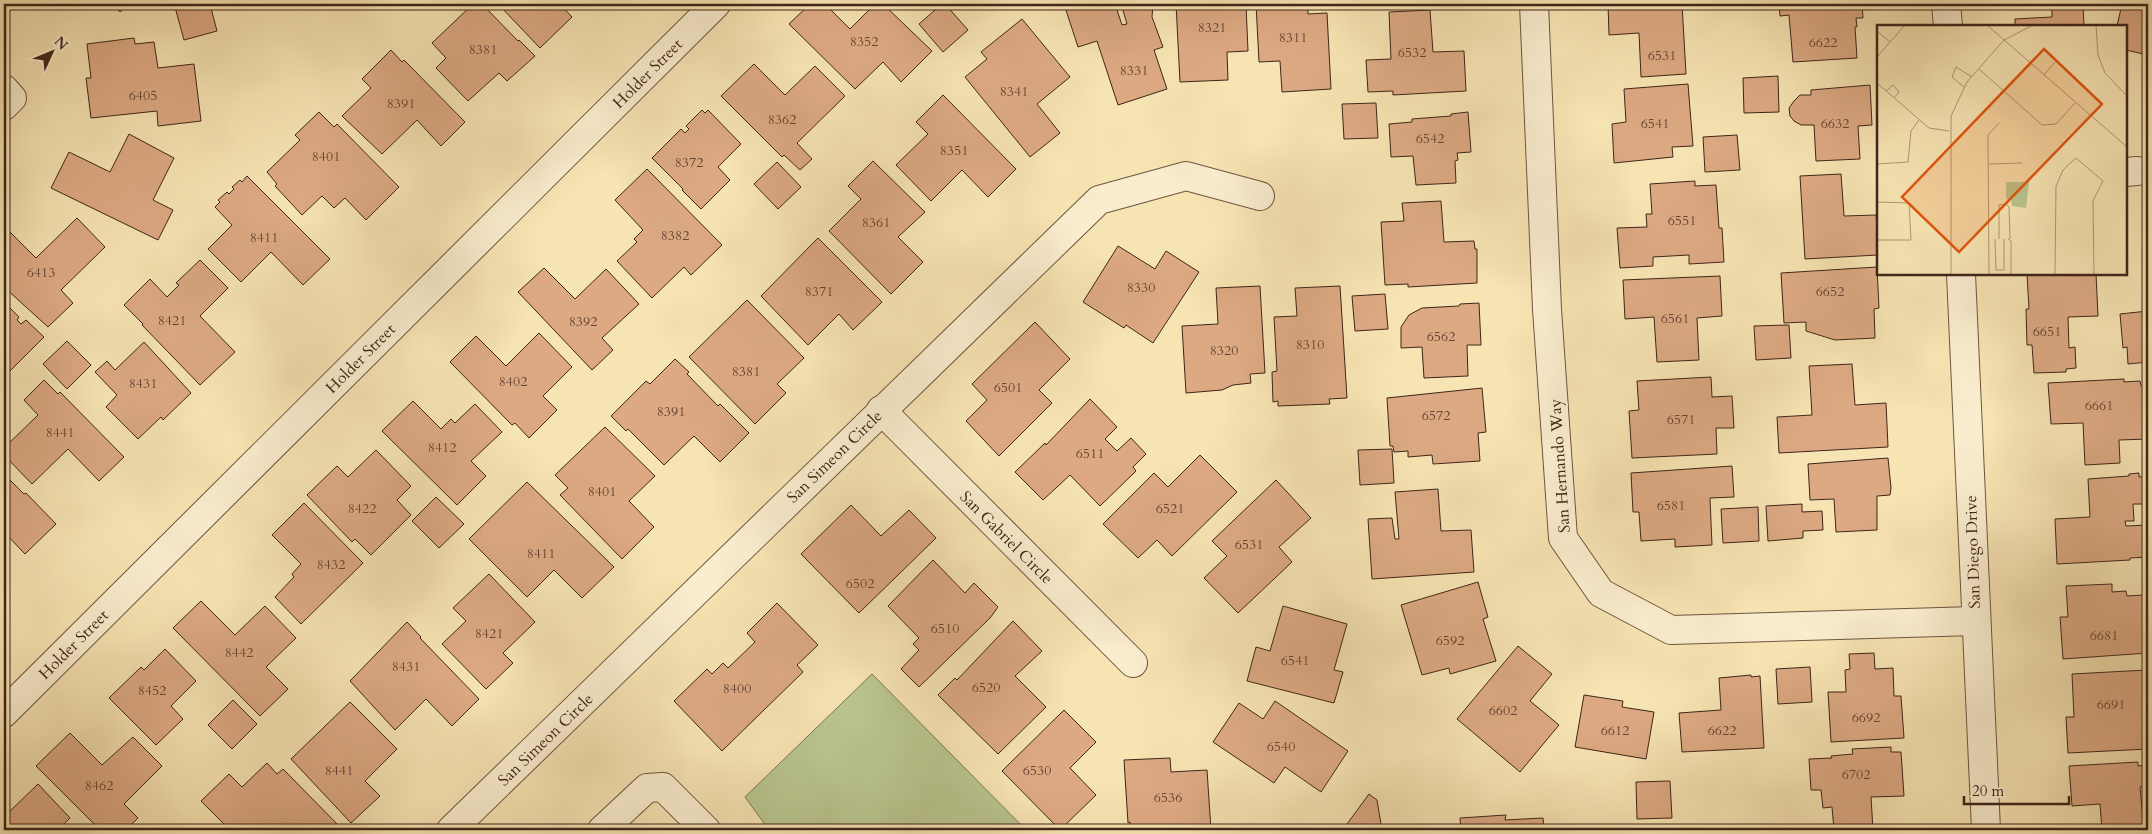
<svg xmlns="http://www.w3.org/2000/svg" width="2152" height="834" font-family="Cardo,serif">
<style>
.green{fill:#b9c58f;stroke:#7c7554}
.building{fill:#dca983;stroke:#3f2519}
.lines{fill:none;stroke-linecap:round;stroke-linejoin:round}
.minor-casing{stroke:#6d5540;stroke-width:30}
.minor{stroke:#faedce;stroke-width:28}
.labels{text-anchor:middle;stroke-width:4.5;stroke-linejoin:round;paint-order:stroke}
.number-label{font-size:14px;fill:#664634}
.street-label{font-size:16px;fill:#3f2519;stroke:#faedce}
.inset-road{fill:none;stroke:#ad9875;stroke-width:1}
.view{fill:#e0560d;fill-opacity:0.15;stroke:#e0560d;stroke-width:2.5}
.inset-edge{fill:none;stroke:#3f2519;stroke-width:2.5}
</style>
<rect width="100%" height="100%" fill="#f7e4b3"/>
<filter id="stains"><feTurbulence type="fractalNoise" baseFrequency=".004" numOctaves="4"/><feColorMatrix values="0 0 0 0 .2 0 0 0 0 .09 0 0 0 0 .02 0 0 0 .5 -.17"/></filter>
<radialGradient id="worn" r=".72"><stop offset=".6" stop-color="#630" stop-opacity="0"/><stop offset="1" stop-color="#630" stop-opacity=".3"/></radialGradient>
<polygon class="green" points="872,674 1026,830 769,830 745,797"/>
<g class="building">
<polygon points="113,4 129,4 120,12"/>
<polygon points="187,4 210,4 217,31 184,40 175,7"/>
<polygon points="473,4 482,4 518,41 519,40 535,56 507,81 499,73 468,101 436,68 446,58 432,43"/>
<polygon points="498,4 560,4 572,17 540,48"/>
<polygon points="810,4 825,4 850,29 875,4 883,4 932,51 901,82 883,62 855,89 789,24"/>
<polygon points="942,4 945,4 968,30 943,52 919,24"/>
<polygon points="1064,4 1115,4 1122,25 1127,24 1122,7 1132,4 1153,4 1152,17 1163,47 1154,50 1167,89 1118,105 1097,41 1078,47"/>
<polygon points="1176,4 1246,4 1248,51 1227,52 1228,80 1180,82"/>
<polygon points="1256,4 1308,4 1308,14 1327,13 1331,89 1282,92 1280,61 1259,62"/>
<polygon points="1608,4 1682,4 1686,74 1641,77 1639,33 1609,35"/>
<polygon points="1779,4 1862,4 1863,18 1856,18 1857,27 1855,27 1857,58 1793,62 1789,15 1780,16"/>
<polygon points="2052,4 2083,4 2084,26 2015,26 2015,19 2052,17"/>
<polygon points="2122,4 2148,4 2148,55 2126,50 2126,26 2117,26"/>
<polygon points="1430,10 1433,52 1464,51 1466,91 1393,95 1393,91 1368,92 1366,60 1391,59 1389,12"/>
<polygon points="1022,19 1070,77 1037,104 1060,133 1030,157 965,77 987,59 981,52"/>
<polygon points="134,38 135,44 154,42 158,68 194,64 201,121 158,126 157,111 91,118 86,78 91,78 87,44"/>
<polygon points="391,50 402,62 404,60 465,122 441,146 417,120 382,154 342,116 371,88 362,79"/>
<polygon points="754,64 785,95 815,66 845,96 797,143 812,159 800,170 784,155 782,157 721,96"/>
<polygon points="1778,76 1779,112 1744,113 1743,78"/>
<polygon points="1688,84 1693,146 1672,147 1673,157 1614,163 1612,124 1626,122 1624,89"/>
<polygon points="1870,85 1872,125 1858,126 1860,159 1816,161 1814,125 1801,125 1794,121 1790,116 1789,108 1794,101 1800,95 1811,95 1811,90"/>
<polygon points="943,95 1016,169 988,197 962,170 931,201 896,165 928,134 916,122"/>
<polygon points="1376,103 1378,138 1344,139 1342,104"/>
<polygon points="702,110 705,113 708,110 741,144 718,167 730,180 701,209 682,190 683,189 652,158 681,129 685,133 689,129 686,126"/>
<polygon points="319,112 334,127 337,124 399,187 366,220 345,198 334,208 322,196 302,215 275,186 277,184 267,172 300,140 295,135"/>
<polygon points="1468,112 1471,152 1457,153 1458,160 1455,161 1456,183 1416,185 1413,156 1391,157 1389,124 1412,122 1412,119 1451,116 1451,114"/>
<polygon points="129,134 174,158 153,200 173,210 158,240 51,188 69,152 110,172"/>
<polygon points="1737,135 1740,170 1705,172 1703,137"/>
<polygon points="873,161 925,212 898,237 923,262 891,294 829,231 861,199 848,186"/>
<polygon points="777,162 801,187 778,209 754,184"/>
<polygon points="647,169 722,245 691,275 684,267 652,298 617,261 637,242 634,239 643,230 615,200"/>
<polygon points="1841,174 1844,216 1876,215 1878,232 1878,255 1805,259 1800,176"/>
<polygon points="247,176 330,259 303,285 271,252 241,282 208,249 232,225 215,207 220,202 218,200 227,192 229,194 234,189 232,187 240,180 242,182"/>
<polygon points="1695,181 1695,186 1716,185 1719,228 1722,228 1724,262 1689,264 1689,255 1653,257 1653,266 1620,268 1617,228 1647,227 1646,214 1652,214 1650,184"/>
<polygon points="1441,201 1444,242 1474,241 1475,249 1477,249 1477,283 1408,287 1408,284 1385,285 1381,222 1404,221 1402,203"/>
<polygon points="77,218 105,247 61,290 73,303 48,327 4,287 4,234 8,230 36,258"/>
<polygon points="818,238 882,302 853,330 839,314 808,345 761,296"/>
<polygon points="1118,246 1155,269 1166,251 1199,272 1153,343 1126,325 1124,328 1083,302"/>
<polygon points="200,260 228,288 200,316 235,352 200,385 142,325 143,324 124,305 150,279 167,297 179,285 176,283"/>
<polygon points="1877,267 1879,308 1874,309 1875,338 1835,340 1806,331 1806,322 1784,323 1781,273"/>
<polygon points="544,268 575,299 606,269 639,304 602,338 613,350 592,370 518,292"/>
<polygon points="2027,274 2096,274 2098,316 2068,317 2069,348 2075,347 2076,368 2066,369 2066,372 2034,373 2032,345 2027,345 2026,309 2029,309"/>
<polygon points="1720,276 1722,316 1697,318 1699,360 1657,362 1654,317 1625,319 1623,280"/>
<polygon points="1260,286 1265,373 1250,374 1251,383 1233,385 1222,390 1186,393 1182,326 1218,324 1216,288"/>
<polygon points="1340,286 1347,398 1329,399 1330,404 1278,406 1278,401 1273,402 1272,372 1277,371 1274,317 1297,316 1295,288"/>
<polygon points="1385,294 1388,329 1355,331 1352,296"/>
<polygon points="747,300 804,358 777,384 786,393 755,424 689,357"/>
<polygon points="4,302 19,317 17,320 21,324 26,320 44,337 7,374 4,370"/>
<polygon points="1479,303 1481,345 1467,345 1468,376 1424,378 1422,347 1401,348 1401,327 1409,315 1422,308 1459,306 1460,304"/>
<polygon points="2148,311 2148,362 2128,364 2127,347 2123,348 2120,314"/>
<polygon points="1035,322 1070,359 1039,390 1052,403 999,456 966,421 987,400 972,384"/>
<polygon points="1789,325 1791,358 1756,360 1754,326"/>
<polygon points="539,333 572,367 543,396 557,410 529,438 515,423 512,425 450,362 476,336 506,366"/>
<polygon points="67,341 91,365 67,389 43,364"/>
<polygon points="144,342 191,393 163,420 161,417 138,439 106,407 117,395 95,372 107,361 115,370"/>
<polygon points="675,359 689,372 687,374 718,406 720,404 749,433 720,462 694,436 664,465 628,429 626,431 611,416 646,381 650,384"/>
<polygon points="1852,364 1855,405 1886,403 1888,447 1779,453 1777,417 1812,415 1809,366"/>
<polygon points="1711,377 1712,397 1732,396 1734,428 1716,428 1717,454 1632,458 1629,411 1639,410 1637,381"/>
<polygon points="2124,379 2124,382 2140,381 2141,386 2148,386 2148,439 2119,440 2120,463 2085,465 2083,423 2051,424 2048,383"/>
<polygon points="44,380 58,394 60,392 124,457 99,481 68,449 32,484 4,455 4,448 38,415 24,400"/>
<polygon points="1482,388 1486,432 1478,433 1480,461 1433,464 1432,455 1408,457 1408,451 1394,452 1393,446 1390,446 1387,398"/>
<polygon points="1090,399 1117,427 1105,439 1117,451 1131,438 1146,454 1133,467 1136,471 1100,506 1070,475 1043,500 1015,472 1045,443 1046,445"/>
<polygon points="413,401 441,429 451,419 455,423 475,404 502,432 471,461 486,476 457,505 382,431"/>
<polygon points="605,427 655,476 629,501 654,527 622,559 560,495 568,488 555,475"/>
<polygon points="1392,449 1394,483 1360,485 1358,450"/>
<polygon points="376,450 411,486 397,500 411,515 371,555 355,539 352,542 307,495 337,466 348,477"/>
<polygon points="1200,455 1237,492 1172,556 1157,540 1138,558 1103,524 1154,473 1168,487"/>
<polygon points="1888,458 1891,488 1890,495 1877,496 1877,530 1836,532 1834,499 1810,500 1808,464"/>
<polygon points="1732,466 1734,497 1710,498 1712,545 1675,547 1675,539 1641,541 1639,512 1633,512 1631,473"/>
<polygon points="2139,473 2139,477 2148,476 2148,504 2133,504 2134,521 2125,521 2126,526 2148,525 2148,557 2130,558 2130,560 2057,564 2055,519 2090,517 2088,479 2129,476 2129,474"/>
<polygon points="4,474 24,494 26,493 56,524 25,554 4,532"/>
<polygon points="1276,480 1311,518 1279,547 1292,562 1238,613 1204,578 1227,556 1212,541"/>
<polygon points="527,482 614,567 582,598 554,570 527,597 469,539"/>
<polygon points="1438,489 1441,531 1471,530 1474,572 1372,579 1368,519 1392,518 1395,539 1399,539 1395,492"/>
<polygon points="436,497 464,524 439,548 412,521"/>
<polygon points="304,503 363,563 301,624 275,597 294,577 292,574 301,564 272,535"/>
<polygon points="1802,504 1802,512 1822,511 1823,530 1803,531 1803,538 1768,541 1766,506"/>
<polygon points="851,505 881,536 909,510 936,538 859,613 801,554"/>
<polygon points="1758,507 1759,541 1723,543 1721,509"/>
<polygon points="933,560 965,593 974,583 998,607 990,618 919,687 901,669 919,650 913,644 919,638 888,606"/>
<polygon points="489,574 535,622 503,653 513,663 486,689 442,644 466,621 453,608"/>
<polygon points="1478,582 1488,617 1483,619 1496,661 1450,674 1449,668 1422,675 1401,605"/>
<polygon points="2112,584 2112,592 2126,591 2127,596 2144,595 2148,653 2063,659 2060,617 2068,617 2066,586"/>
<polygon points="201,601 235,635 265,606 296,638 266,667 288,689 260,716 173,628"/>
<polygon points="777,603 818,645 797,665 803,672 722,751 674,701 707,669 712,674 723,663 728,668 755,642 747,633"/>
<polygon points="1283,606 1347,624 1334,670 1343,672 1334,703 1247,681 1256,647 1270,651"/>
<polygon points="1013,621 1042,651 1015,676 1046,707 998,754 938,695 955,678 957,680"/>
<polygon points="407,622 421,637 420,638 479,699 452,726 426,699 395,730 350,681"/>
<polygon points="1518,646 1552,674 1530,701 1559,725 1520,772 1457,719"/>
<polygon points="165,649 196,681 171,706 183,719 156,745 109,698 141,667 144,670"/>
<polygon points="1874,653 1875,669 1893,668 1894,696 1901,696 1904,738 1831,742 1828,692 1846,692 1845,670 1850,669 1849,654"/>
<polygon points="1810,667 1812,702 1778,704 1776,669"/>
<polygon points="2147,670 2148,749 2068,753 2066,717 2074,717 2072,674"/>
<polygon points="1751,675 1751,677 1760,676 1764,748 1682,752 1679,713 1721,710 1719,678"/>
<polygon points="1584,695 1623,701 1622,707 1654,712 1646,759 1575,747"/>
<polygon points="233,700 257,724 232,749 208,725"/>
<polygon points="1275,701 1348,751 1321,792 1285,767 1274,783 1213,742 1239,703 1263,719"/>
<polygon points="350,702 397,749 365,781 380,796 351,823 291,759"/>
<polygon points="1064,710 1096,742 1070,768 1096,795 1060,830 1002,771"/>
<polygon points="70,733 102,765 133,737 162,766 124,804 138,818 126,830 106,830 102,826 99,829 36,766"/>
<polygon points="1891,747 1891,752 1901,752 1904,796 1871,797 1873,830 1834,830 1832,807 1823,808 1821,790 1811,790 1809,759 1832,758 1831,756 1853,754 1852,749"/>
<polygon points="1170,758 1171,772 1207,770 1211,830 1130,830 1130,822 1128,823 1124,760"/>
<polygon points="2138,762 2138,766 2148,765 2148,786 2140,787 2144,830 2102,830 2100,804 2072,806 2069,766"/>
<polygon points="267,763 277,774 283,769 343,830 230,830 201,801 229,774 242,787"/>
<polygon points="1670,781 1672,818 1637,819 1636,782"/>
<polygon points="38,784 70,818 58,830 4,830 4,813 6,815"/>
<polygon points="1369,794 1377,800 1382,830 1348,830 1347,824"/>
<polygon points="1506,815 1505,820 1543,818 1544,830 1461,830 1460,818"/>
</g>
<g class="lines">
<defs>
<g id="minor">
<polyline points="1534,4 1547,309 1563,538 1601,593 1671,630 1975,621"/>
<polyline points="1946,4 1948,26"/>
<polyline points="4,89 12,98 4,106"/>
<polyline points="2126,172 2137,171"/>
<polyline points="1961,274 1986,830"/>
<polyline points="881,410 1133,663"/>
<polyline points="4,713 716,4"/>
<polyline points="451,830 1099,200 1186,176 1260,196"/>
<polyline points="602,830 647,788 663,787 706,830"/>
</g>
</defs>
<use href="#minor" class="minor-casing"/>
<use href="#minor" class="minor"/>
</g>
<g class="labels">
<g class="number-label">
<text x="1212" y="32">8321</text>
<text x="1293" y="42">8311</text>
<text x="864" y="46">8352</text>
<text x="1823" y="47">6622</text>
<text x="483" y="54">8381</text>
<text x="1412" y="57">6532</text>
<text x="1662" y="60">6531</text>
<text x="1134" y="75">8331</text>
<text x="1014" y="96">8341</text>
<text x="143" y="100">6405</text>
<text x="401" y="108">8391</text>
<text x="782" y="124">8362</text>
<text x="1655" y="128">6541</text>
<text x="1835" y="128">6632</text>
<text x="1430" y="143">6542</text>
<text x="954" y="155">8351</text>
<text x="326" y="161">8401</text>
<text x="689" y="167">8372</text>
<text x="1682" y="225">6551</text>
<text x="876" y="227">8361</text>
<text x="675" y="240">8382</text>
<text x="264" y="242">8411</text>
<text x="41" y="277">6413</text>
<text x="1141" y="292">8330</text>
<text x="819" y="296">8371</text>
<text x="1830" y="296">6652</text>
<text x="1675" y="323">6561</text>
<text x="172" y="325">8421</text>
<text x="583" y="326">8392</text>
<text x="2047" y="336">6651</text>
<text x="1441" y="341">6562</text>
<text x="1310" y="349">8310</text>
<text x="1224" y="355">8320</text>
<text x="746" y="376">8381</text>
<text x="513" y="386">8402</text>
<text x="143" y="388">8431</text>
<text x="1008" y="392">6501</text>
<text x="2099" y="410">6661</text>
<text x="671" y="416">8391</text>
<text x="1436" y="420">6572</text>
<text x="1681" y="424">6571</text>
<text x="60" y="437">8441</text>
<text x="442" y="452">8412</text>
<text x="1090" y="458">6511</text>
<text x="602" y="496">8401</text>
<text x="1671" y="510">6581</text>
<text x="362" y="513">8422</text>
<text x="1170" y="513">6521</text>
<text x="1249" y="549">6531</text>
<text x="541" y="558">8411</text>
<text x="331" y="569">8432</text>
<text x="860" y="588">6502</text>
<text x="945" y="633">6510</text>
<text x="489" y="638">8421</text>
<text x="2104" y="640">6681</text>
<text x="1450" y="645">6592</text>
<text x="239" y="657">8442</text>
<text x="1295" y="665">6541</text>
<text x="406" y="671">8431</text>
<text x="986" y="692">6520</text>
<text x="737" y="693">8400</text>
<text x="152" y="695">8452</text>
<text x="2111" y="709">6691</text>
<text x="1503" y="715">6602</text>
<text x="1866" y="722">6692</text>
<text x="1615" y="735">6612</text>
<text x="1722" y="735">6622</text>
<text x="1281" y="751">6540</text>
<text x="339" y="775">8441</text>
<text x="1037" y="775">6530</text>
<text x="1856" y="779">6702</text>
<text x="99" y="790">8462</text>
<text x="1168" y="802">6536</text>
</g>
<g class="street-label">
<text transform="translate(647 73) rotate(-45)" y="6">Holder Street</text>
<text transform="translate(360 358) rotate(-45)" y="6">Holder Street</text>
<text transform="translate(834 456) rotate(-44)" y="6">San Simeon Circle</text>
<text transform="translate(1559 466) rotate(-94)" y="6">San Hernando Way</text>
<text transform="translate(1007 537) rotate(45)" y="6">San Gabriel Circle</text>
<text transform="translate(1972 552) rotate(-92)" y="6">San Diego Drive</text>
<text transform="translate(73 644) rotate(-45)" y="6">Holder Street</text>
<text transform="translate(545 739) rotate(-44)" y="6">San Simeon Circle</text>
</g>
</g>
<g transform="translate(1877 25)">
<rect width="250" height="250" fill="#f7e4b3"/>
<path d="M129,157h23l-3,26 -14,-2 -1,-6 -5,-1z" fill="#b9c58f"/>
<path class="inset-road" d="M110,0l140,122M219,0l2,30 7,18 22,23M0,6l13,11M0,32l28,-32M102,44l63,56 14,-1 19,-21M167,50l11,-13M0,58l52,45 20,3M87,62l-12,-10 4,-10 16,10M9,66l7,-6 6,7 -5,6M0,139l31,-2 3,-31 8,-11M111,139l34,-1M0,177l32,1 2,37h-34M118,214l1,31h8v-31M122,214v-34l7,-1 3,3 1,32M131,214l3,2v34M74,250v-159l16,-34 37,-42 29,-15M112,250l-1,-140 11,-12M178,250l1,-89 7,-16 13,-12 27,23 -10,20 1,74"/>
<path class="view" d="M167,24l58,55 -143,148 -57,-55z"/>
<rect width="250" height="250" class="inset-edge"/>
</g>
<rect width="2152" height="834" fill="none" stroke="#f7e4b3" stroke-width="20"/>
<rect x="5" y="5" width="2142" height="824" fill="none" stroke="#3f2519" stroke-width="2.5"/>
<rect x="10" y="10" width="2132" height="814" fill="none" stroke="#3f2519"/>
<g transform="translate(52 52) rotate(46)" stroke="#faedce" stroke-width="4" paint-order="stroke">
<path d="M0-4L9 19L0 12L-9 19Z" fill="#3f2519"/>
<text y="-8" font-size="14" font-weight="bold" text-anchor="middle" fill="#3f2519">N</text>
</g>
<path d="M1964 796v8h105v-8" fill="none" stroke="#3f2519" stroke-width="2.5"/>
<text x="1972" y="796" font-size="15" fill="#3f2519" stroke="#faedce" stroke-width="4" paint-order="stroke">20 m</text>
<rect width="100%" height="100%" filter="url(#stains)"/>
<rect width="100%" height="100%" fill="url(#worn)"/>
</svg>
